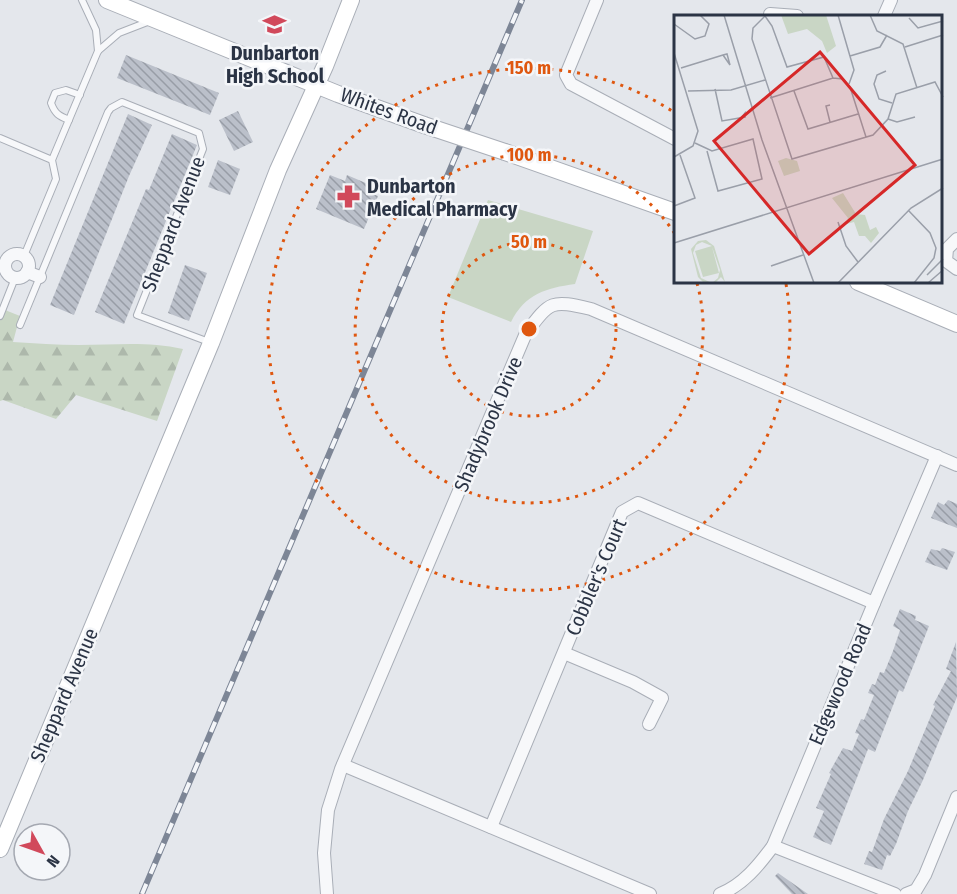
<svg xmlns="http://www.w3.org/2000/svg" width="957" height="894" font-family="'Fira Sans Condensed',sans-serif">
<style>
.forest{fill:url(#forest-firs)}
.park{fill:#c9d6c5}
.building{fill:url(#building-back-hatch)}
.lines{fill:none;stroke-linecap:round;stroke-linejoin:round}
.lane-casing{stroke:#a9aeb7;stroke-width:8}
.street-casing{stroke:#a9aeb7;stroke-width:14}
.secondary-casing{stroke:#a9aeb7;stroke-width:18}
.lane{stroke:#f7f8fa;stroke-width:6}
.street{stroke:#f7f8fa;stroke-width:12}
.secondary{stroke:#fff;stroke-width:16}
.rail-casing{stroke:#7d8696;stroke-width:6}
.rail{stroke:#f4f6f9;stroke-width:4;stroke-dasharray:11;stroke-linecap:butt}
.secondary-bridge-casing{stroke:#a9aeb7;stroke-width:18;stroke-linecap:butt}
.secondary-bridge{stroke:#fff;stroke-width:16}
.ring{fill:none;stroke:#df570f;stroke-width:3;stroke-dasharray:3 6}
.labels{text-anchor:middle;stroke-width:5;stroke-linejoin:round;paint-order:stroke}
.poi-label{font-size:20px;font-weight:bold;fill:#2b3445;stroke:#f4f6f9}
.street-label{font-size:20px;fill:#2b3445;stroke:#f4f6f9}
.inset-road{fill:none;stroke:#9a9fa9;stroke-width:1.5}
.view{fill:#d62828;fill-opacity:0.15;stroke:#d62828;stroke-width:3}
.inset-edge{fill:none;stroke:#2b3445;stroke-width:3}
.centre{fill:#df570f;stroke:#f4f6f9;stroke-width:3}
.ring-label{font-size:18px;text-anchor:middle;font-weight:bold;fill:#df570f;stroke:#f4f6f9;stroke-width:5;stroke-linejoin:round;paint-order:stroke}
</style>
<defs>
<pattern id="forest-firs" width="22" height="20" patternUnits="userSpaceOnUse" patternTransform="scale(1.5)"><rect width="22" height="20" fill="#c9d6c5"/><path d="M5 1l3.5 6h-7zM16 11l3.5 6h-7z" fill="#adb8ab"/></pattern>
<pattern id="building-back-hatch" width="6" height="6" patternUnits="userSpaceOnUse" patternTransform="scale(1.5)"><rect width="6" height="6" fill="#bbc0ca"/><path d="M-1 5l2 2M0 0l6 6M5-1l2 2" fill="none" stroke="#989da6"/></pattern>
</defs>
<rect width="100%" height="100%" fill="#e4e7ec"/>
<path class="forest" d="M0,308l20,8 -7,26c22,1 44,3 66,3 35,0 69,-4 104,4l-26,72 -81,-26 -20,24 -53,-19 -3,1z"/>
<path class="park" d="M488,200l105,31 -18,53c-29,4 -50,10 -64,38l-63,-25z"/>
<g class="building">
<polygon points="126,55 219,93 210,115 117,78"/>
<polygon points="238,111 253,142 234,151 219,120"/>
<polygon points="128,114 152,125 129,176 74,315 50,305"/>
<polygon points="172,134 197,145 124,324 95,312 146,189 149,190"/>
<polygon points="218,160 240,169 230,195 208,187"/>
<polygon points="330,175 345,181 347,175 368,184 366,191 378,196 364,229 316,209"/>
<polygon points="185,265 207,273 189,321 168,313"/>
<polygon points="948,500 957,504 957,528 931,518 938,502 944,505"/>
<polygon points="942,548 955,552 947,570 925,562 931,549 940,551"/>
<polygon points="900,609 916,616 915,620 929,626 903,692 899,690 875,752 868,749 831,845 813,837 824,811 816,808 831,774 829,773 843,748 852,751 859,734 855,733 861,719 864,720 874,695 868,693 872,684 875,685 880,672 884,673 893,651 900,630 893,626"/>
<polygon points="956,642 957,697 923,780 908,811 896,844 890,856 887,855 882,870 864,864 869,851 872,852 884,819 908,771 935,706 933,705 951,671 946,669"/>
<polygon points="778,873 808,894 792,894 775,876"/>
</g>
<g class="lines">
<defs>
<g id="lane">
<polyline points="82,0 96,30 98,51"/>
<path d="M69,120c-10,-4 -14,-6 -18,-17l4,-10 11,-3 14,5"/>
<polyline points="0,138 52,160"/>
<polyline points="24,256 56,179 52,160 98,51 119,33 150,21"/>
<polyline points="0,316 15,278"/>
<polyline points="20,325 108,112 111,108 122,102 199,133 203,149 137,315 209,342"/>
</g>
<g id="street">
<polyline points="597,0 566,75 571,84 675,139"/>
<polyline points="770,14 797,16"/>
<polyline points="884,16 891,0"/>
<polyline points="957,239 947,249 946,261 957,269"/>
<circle cx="17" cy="266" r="12"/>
<polyline points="27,272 40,277"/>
<polyline points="564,653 633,682 662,698 649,724"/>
<polyline points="343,765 650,894"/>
<polyline points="491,827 622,512 638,503 874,603"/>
<polyline points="773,846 895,894"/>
<path d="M327,894l-3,-41 4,-43 13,-41 185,-436c25,-33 25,-33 65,-24l366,156"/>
<path d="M720,894c23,-9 39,-29 53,-48l104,-250 60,-140"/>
<polyline points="906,894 916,890 925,875 957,797"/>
</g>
<g id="secondary">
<polyline points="107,0 338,94 424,125"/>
<polyline points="505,152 675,212"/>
<polyline points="858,282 957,324"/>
<polyline points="0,849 211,343 278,170 325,66 351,0"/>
</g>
</defs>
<use href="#lane" class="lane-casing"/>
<use href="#street" class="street-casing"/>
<use href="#secondary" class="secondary-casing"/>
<use href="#lane" class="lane"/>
<use href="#street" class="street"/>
<use href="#secondary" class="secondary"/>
<defs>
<polyline id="rail" points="142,894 522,0"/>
</defs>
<use href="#rail" class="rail-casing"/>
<use href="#rail" class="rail"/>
<defs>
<polyline id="secondary-bridge" points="424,125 505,152"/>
</defs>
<use href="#secondary-bridge" class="secondary-bridge-casing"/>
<use href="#secondary-bridge" class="secondary-bridge"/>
</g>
<g class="ring">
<circle cx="529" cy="329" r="87"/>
<path d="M697 283A174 174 0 1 1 675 234"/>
<path d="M786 284A261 261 0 1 1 675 113"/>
</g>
<defs>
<symbol id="school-bare" viewBox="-9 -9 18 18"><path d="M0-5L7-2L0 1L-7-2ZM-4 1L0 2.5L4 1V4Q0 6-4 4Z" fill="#d1495b" stroke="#f4f6f9" stroke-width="2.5" paint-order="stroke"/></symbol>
<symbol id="pharmacy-bare" viewBox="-9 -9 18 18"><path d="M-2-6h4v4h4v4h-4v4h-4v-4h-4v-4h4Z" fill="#d1495b" stroke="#f4f6f9" stroke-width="2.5" paint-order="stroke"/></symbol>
</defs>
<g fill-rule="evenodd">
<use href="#school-bare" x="258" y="8" width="33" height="33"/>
<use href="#pharmacy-bare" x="332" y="180" width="33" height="33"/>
</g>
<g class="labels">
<g class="poi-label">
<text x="275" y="60">Dunbarton<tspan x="275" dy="23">High School</tspan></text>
<text x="367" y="193" text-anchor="start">Dunbarton<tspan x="367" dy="23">Medical Pharmacy</tspan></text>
</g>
<g class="street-label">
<text transform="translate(389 111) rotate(20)" y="7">Whites Road</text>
<text transform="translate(173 224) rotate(-69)" y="7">Sheppard Avenue</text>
<text transform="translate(488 424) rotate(-67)" y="7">Shadybrook Drive</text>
<text transform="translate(596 577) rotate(-67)" y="7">Cobbler's Court</text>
<text transform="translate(840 684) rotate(-67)" y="7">Edgewood Road</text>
<text transform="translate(64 695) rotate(-67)" y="7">Sheppard Avenue</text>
</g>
</g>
<g transform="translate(674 15)">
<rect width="268" height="268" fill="#e4e7ec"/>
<path d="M169,178l13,21 9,1 5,15 6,-3 3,6 -8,10 -6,-7h-6l-5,-14 -8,2 2,-6 -16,-20z" fill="#c9d6c5"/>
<path d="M107,0h45l10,31 -9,7 -5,-12 -15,-12 -19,5zM112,143l11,3 3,10 -16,5 -6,-15zM32,225l8,6 11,36 -4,-5 -6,6h-11l-6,-6 -7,-28 7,-8zM28,227l10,4 -17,5 8,26 16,-4 -7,-26 8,23 -2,8 -6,5 -11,-5 -8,-25 3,-8z" fill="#c9d6c5" fill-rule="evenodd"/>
<path class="inset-road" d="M50,0l38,125 52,143M92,0l-13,13 -1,11 40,120 81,-24 15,-16 8,-25 39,-12 8,15M164,0l16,55 -5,14M196,0l7,16 26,13 14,44M91,1l7,10 15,41 37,-10 9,21M235,3l9,10 25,-7M0,9l21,15 10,-3 4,-12 -9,-9M231,32l38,-12M0,38l24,78 -5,15 -19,11M176,41l30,-9 7,-12M7,53l42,-13 4,-1 3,11 -7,-10M212,56l-9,4 -3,9 5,15 13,4M41,74l7,32 23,-4v-4l-3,4M14,76l43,-1 34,-10M120,76l14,38 50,-15M96,83l63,-20 10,1 7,8 16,50M156,90l-4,1 4,16M214,104l9,3 18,-5M21,128l17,8 41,-12 9,40 -44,12 -11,-40M0,191l21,-8 -15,-43M234,195l22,23 6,15 -2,10 -20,25M164,207l8,24 12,16M0,228l269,-84M97,251l32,-11M253,260l16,-16M164,268l73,-75 32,-20M254,268l15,-13"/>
<path class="view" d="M146,37l95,113 -106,89 -95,-113z"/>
<rect width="268" height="268" class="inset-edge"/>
</g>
<circle cx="529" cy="329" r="9" class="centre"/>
<g class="ring-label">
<text x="529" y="74">150 m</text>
<text x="529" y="161">100 m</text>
<text x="529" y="248">50 m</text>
</g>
<g transform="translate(42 852) rotate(130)"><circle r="28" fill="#f4f6f9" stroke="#a4a8b1" stroke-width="1.5"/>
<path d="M0-4.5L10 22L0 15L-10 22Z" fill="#d1495b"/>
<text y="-9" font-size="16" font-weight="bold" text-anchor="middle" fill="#2b3445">N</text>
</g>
</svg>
